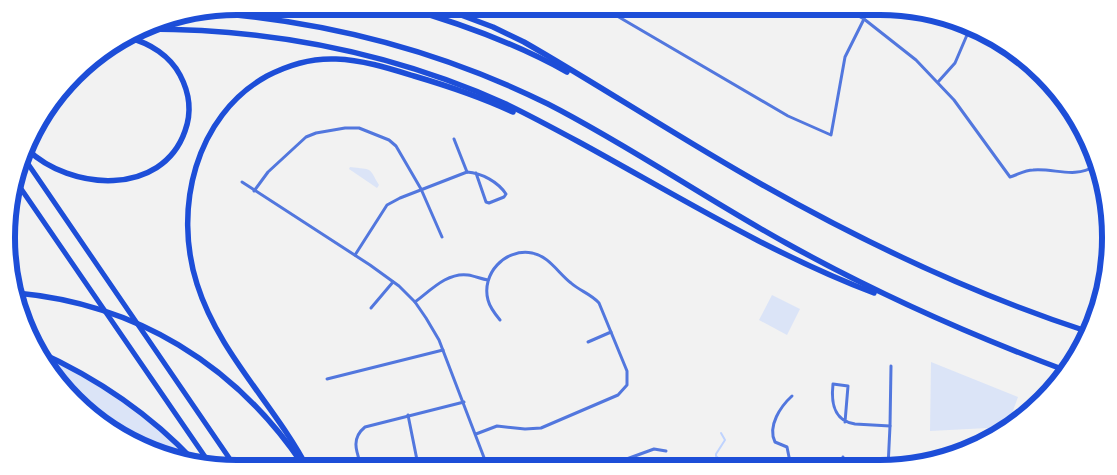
<svg xmlns="http://www.w3.org/2000/svg" width="1117" height="475" font-family="'Open Sans',sans-serif">
<style>
.green{fill:#dbe4f7}
.lines{fill:none;stroke-linecap:round;stroke-linejoin:round}
.stream{stroke:#bfd3fe;stroke-width:2}
.minor{stroke:#5277de;stroke-width:3}
.primary{stroke:#1d4ed8;stroke-width:5}
.motorway{stroke:#1d4ed8;stroke-width:5.5}
.rim{fill:none;stroke:#1d4ed8;stroke-width:6}
</style>
<rect width="100%" height="100%" fill="#f2f2f2"/>
<g class="green">
<path d="M350,167c23,3 18,-1 29,18l-2,3 -28,-19z"/>
<polygon points="772,295 800,309 787,335 759,320"/>
<polygon points="37,353 61,362 135,407 194,461 163,456 85,412"/>
<polygon points="931,362 1018,397 1007,427 930,431"/>
</g>
<g class="lines">
<polyline class="stream" points="721,433 725,440 716,454 716,456 721,461 728,461 732,467"/>
<g class="minor">
<polyline points="600,6 788,116 831,135 845,57 864,19"/>
<path d="M833,6l20,7 11,6 52,41 38,40 56,77c7,-2 15,-7 23,-7 22,-2 41,9 62,-4"/>
<polyline points="938,82 955,63 970,28"/>
<polyline points="1049,86 1055,93"/>
<polyline points="454,139 467,172"/>
<polyline points="242,182 370,265 399,286 415,302 426,318 439,340 488,468"/>
<polyline points="254,191 268,172 306,137 316,133 345,128 359,128 389,140 396,146 421,189 442,237"/>
<path d="M355,255l32,-50 13,-7 67,-26c15,1 31,10 39,22l-2,3 -15,6 -3,-1 -10,-29"/>
<path d="M415,302c15,-11 32,-30 53,-27 7,1 13,4 20,5"/>
<polyline points="371,308 393,282"/>
<polyline points="588,342 611,332"/>
<polyline points="327,379 443,350"/>
<polyline points="408,415 418,465"/>
<path d="M845,422l3,-36 -15,-2c-2,18 0,37 22,40l35,2"/>
<path d="M476,434l21,-8 28,3 16,-1 77,-33 9,-10v-14l-28,-68c-8,-9 -19,-12 -28,-20 -13,-10 -22,-27 -39,-30 -27,-5 -51,21 -44,47 2,8 7,14 12,20"/>
<path d="M791,467l-4,-20 -12,-5c-8,-16 6,-36 17,-46"/>
<polyline points="842,467 843,457"/>
<polyline points="888,467 890,426 891,366"/>
<path d="M362,468c-5,-15 -12,-29 3,-41l99,-25"/>
<polyline points="602,468 654,449 666,451"/>
</g>
<g class="primary">
<polyline points="24,158 236,468"/>
<polyline points="15,180 210,464"/>
</g>
<g class="motorway">
<path d="M399,6c58,16 116,37 168,66"/>
<path d="M437,6l56,21 31,15c80,46 157,97 237,142 104,59 214,111 328,148"/>
<path d="M201,12c121,8 238,38 347,92 82,42 158,95 238,139 90,50 184,92 281,128"/>
<path d="M146,29c124,0 247,24 360,75 25,12 49,25 73,38 97,53 192,112 295,151"/>
<path d="M27,149c43,42 135,48 158,-18 7,-19 4,-39 -5,-56 -10,-19 -30,-32 -51,-37"/>
<path d="M17,293c119,11 217,71 284,169"/>
<path d="M37,351c60,27 112,62 157,110"/>
<path d="M308,469c-33,-64 -89,-115 -111,-185 -24,-75 -2,-168 70,-208 21,-11 46,-18 69,-17 27,1 52,9 78,17 34,10 67,21 99,36"/>
</g>
</g>
<path d="M0 0H1117V475H0ZM237 15H880A222 222 0 0 1 1102 237V238A222 222 0 0 1 880 460H237A222 222 0 0 1 15 238V237A222 222 0 0 1 237 15Z" fill="#fff" fill-rule="evenodd"/>
<path class="rim" d="M237 15H880A222 222 0 0 1 1102 237V238A222 222 0 0 1 880 460H237A222 222 0 0 1 15 238V237A222 222 0 0 1 237 15Z"/>
</svg>
